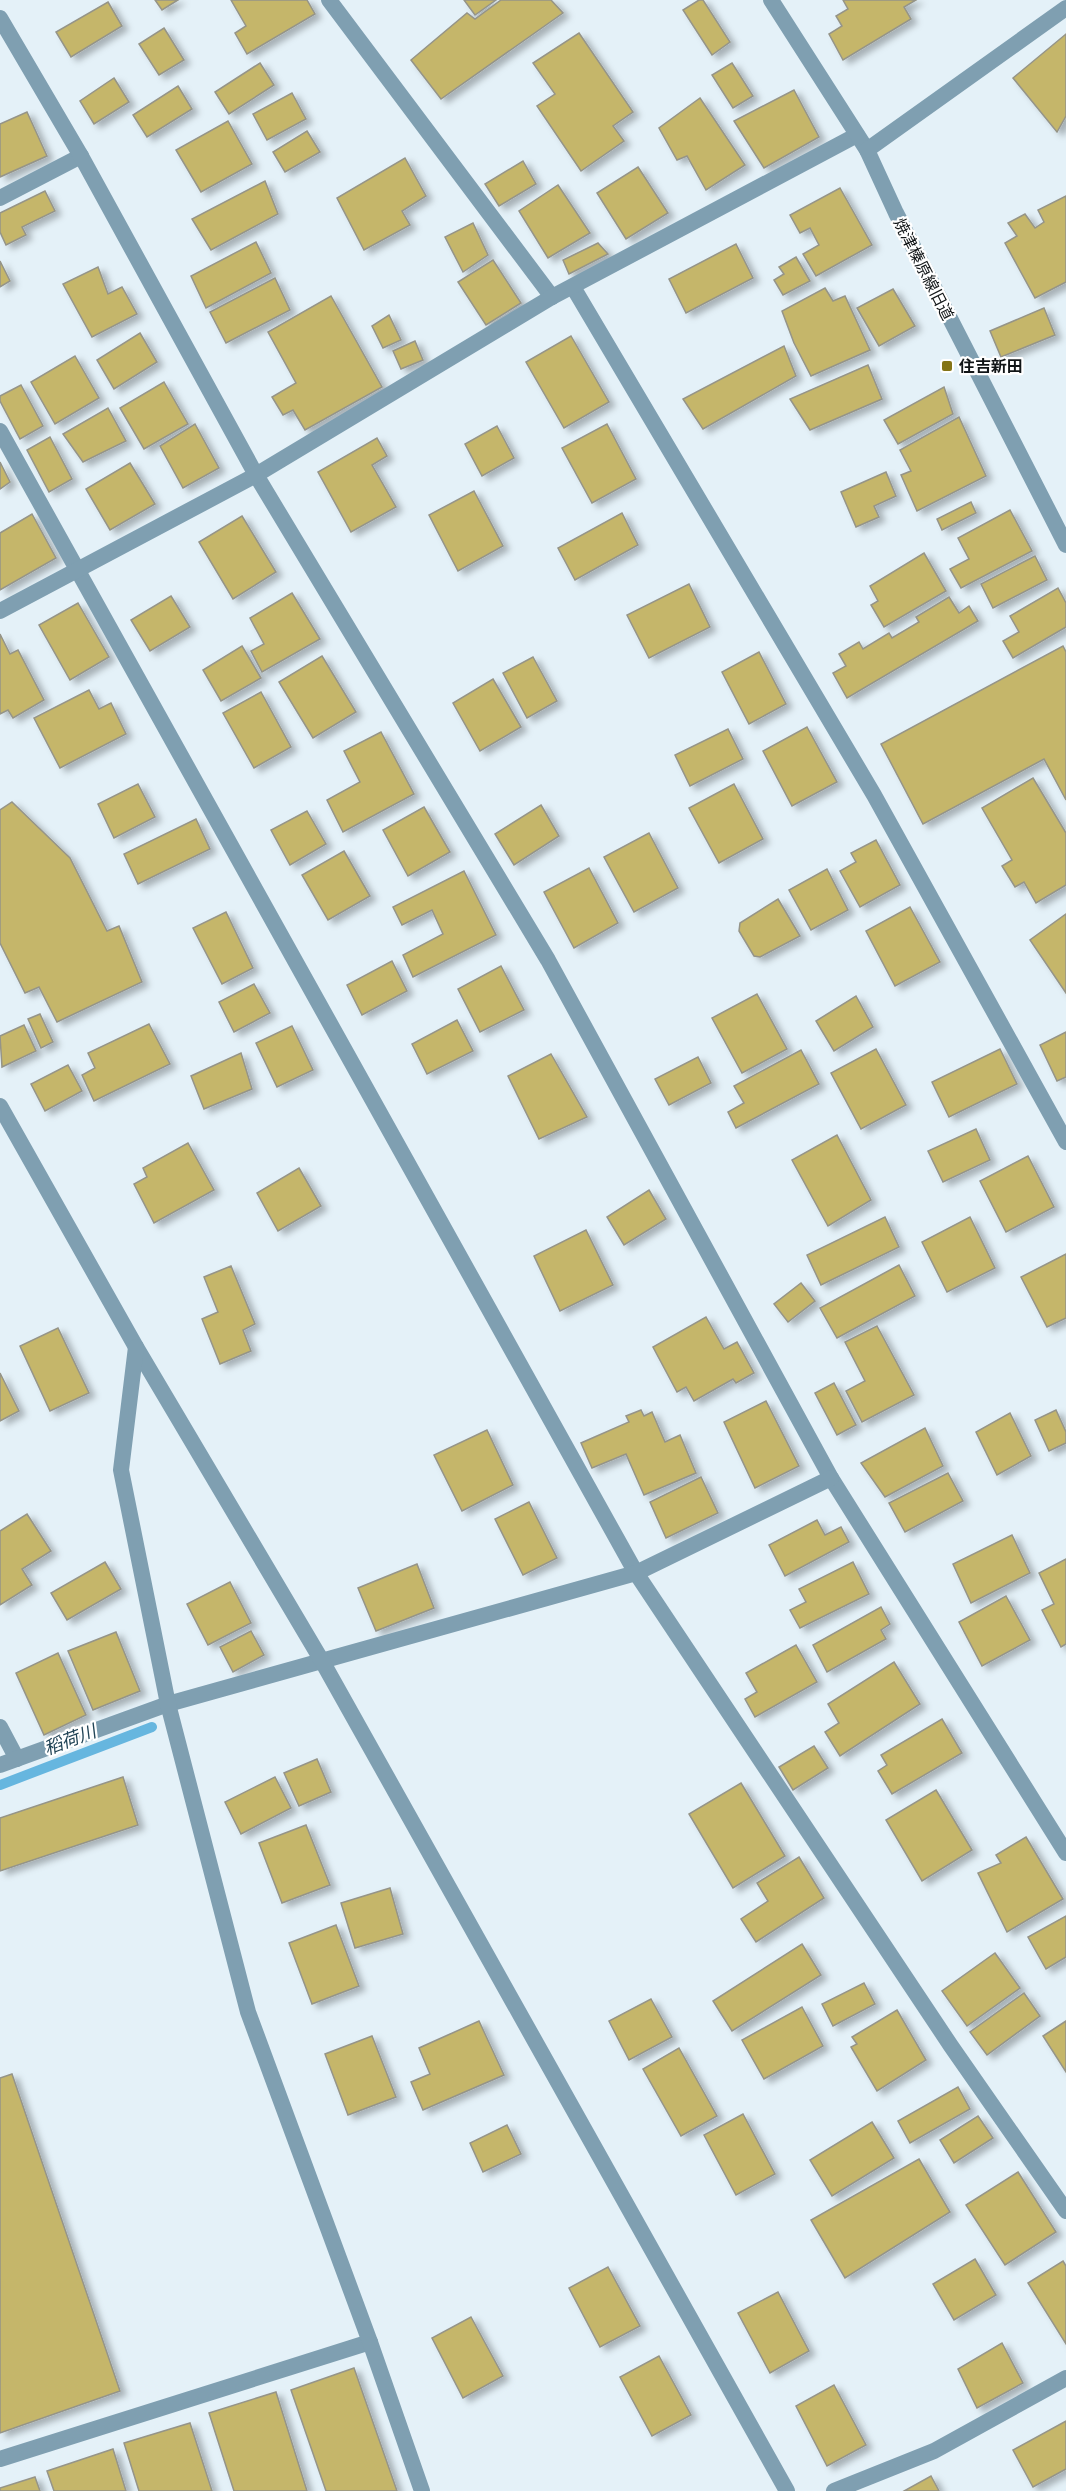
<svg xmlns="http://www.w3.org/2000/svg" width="1066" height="2491" font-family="Poppins,'Noto Sans JP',sans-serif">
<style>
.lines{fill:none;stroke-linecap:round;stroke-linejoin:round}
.stream{stroke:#66b6df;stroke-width:10}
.building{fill:#c5b66a;stroke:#959488;stroke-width:1.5;filter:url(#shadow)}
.service{stroke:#7f9fb1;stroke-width:16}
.minor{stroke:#7f9fb1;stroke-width:16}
.tertiary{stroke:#7f9fb1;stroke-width:16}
.poi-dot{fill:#847416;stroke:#fff;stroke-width:2}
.labels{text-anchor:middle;stroke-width:4.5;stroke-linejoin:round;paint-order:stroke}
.street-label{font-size:16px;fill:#111517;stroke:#fff}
.poi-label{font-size:16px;font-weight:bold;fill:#111517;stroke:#fff;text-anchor:start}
.water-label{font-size:18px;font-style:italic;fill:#204355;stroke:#fff}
</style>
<defs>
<filter id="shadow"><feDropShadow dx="6" dy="4" stdDeviation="3" flood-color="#0004"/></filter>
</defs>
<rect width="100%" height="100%" fill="#e4f1f8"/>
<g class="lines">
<polyline class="stream" points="0,1785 152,1727"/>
</g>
<g class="building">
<polygon points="155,0 178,0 162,10"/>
<polygon points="231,0 307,0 315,14 247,54 235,33 246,26"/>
<polygon points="464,0 496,0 475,15"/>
<polygon points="501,0 551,0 563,13 441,99 411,60 467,13 475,19"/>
<polygon points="699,0 703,0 730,42 712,55 683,10"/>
<polygon points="843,0 916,0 904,7 911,19 843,60 829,34 842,26 836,16 848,9"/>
<polygon points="108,2 122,26 71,57 56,32"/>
<polygon points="164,28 184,60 159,75 139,44"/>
<polygon points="579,33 633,112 613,126 624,141 581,171 537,106 555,94 533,63"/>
<polygon points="1066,34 1066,116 1057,132 1013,78"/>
<polygon points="260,63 274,85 229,114 215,92"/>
<polygon points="732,63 753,96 733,108 712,75"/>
<polygon points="114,78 129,102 94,124 80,101"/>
<polygon points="178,86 192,109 147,137 133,115"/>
<polygon points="794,90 819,137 764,168 734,121"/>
<polygon points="292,93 306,119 267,140 253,114"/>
<polygon points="700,98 745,165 706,190 687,156 677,160 659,128"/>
<polygon points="27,112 47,156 0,177 0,124"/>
<polygon points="228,121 252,164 201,192 176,150"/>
<polygon points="307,131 320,152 285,172 273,152"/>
<polygon points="405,158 426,196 402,211 410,225 364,250 337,198"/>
<polygon points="523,161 536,184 499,206 485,184"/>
<polygon points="638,167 668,213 626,239 597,193"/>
<polygon points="265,181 278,214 211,250 192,219"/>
<polygon points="558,185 590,233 548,258 519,211"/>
<polygon points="840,188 872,245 816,276 803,254 819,245 810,228 800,233 790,215"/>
<polygon points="45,191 55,211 22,227 26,235 6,245 0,232 0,213"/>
<polygon points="1066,196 1066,282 1035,298 1005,243 1017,236 1008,223 1025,214 1035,228 1044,222 1038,210"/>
<polygon points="473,223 488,255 463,272 445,237"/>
<polygon points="256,242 271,273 206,308 191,276"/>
<polygon points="598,243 608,254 569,274 563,260"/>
<polygon points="736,244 753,278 686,313 669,279"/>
<polygon points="796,257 810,281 783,295 774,280 784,274 779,267"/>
<polygon points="493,260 521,303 486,325 458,282"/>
<polygon points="0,261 10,281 0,287"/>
<polygon points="98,267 108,294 122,287 137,314 92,337 63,284"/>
<polygon points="275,278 290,310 226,343 210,312"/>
<polygon points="825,288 833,301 845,296 870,350 811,376 794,343 782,311"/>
<polygon points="893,289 915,326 879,346 857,308"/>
<polygon points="331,296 382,387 305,430 293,410 283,415 272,397 296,383 268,332"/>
<polygon points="1044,308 1055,335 1001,357 990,331"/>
<polygon points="389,315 401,340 383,348 372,326"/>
<polygon points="140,333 157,362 114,389 97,360"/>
<polygon points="571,336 609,402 564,428 526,362"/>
<polygon points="415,341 423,360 401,369 393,351"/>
<polygon points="784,346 796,376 703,429 683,399"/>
<polygon points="75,356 99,398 55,424 31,382"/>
<polygon points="868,365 882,399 810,430 790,399"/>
<polygon points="164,382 188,424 144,449 120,408"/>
<polygon points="21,385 43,426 20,439 0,401 0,396"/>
<polygon points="944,387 953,414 898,444 884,420"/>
<polygon points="108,408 126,441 83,462 63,434"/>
<polygon points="959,417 986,476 917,511 901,475 911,471 900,450"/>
<polygon points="195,424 219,468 183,488 160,446"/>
<polygon points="607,424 636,479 592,503 562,448"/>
<polygon points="497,426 514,458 482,476 465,444"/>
<polygon points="50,437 72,479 49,492 27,450"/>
<polygon points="377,438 387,456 372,465 396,507 351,532 318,472"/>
<polygon points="0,462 10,482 0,489"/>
<polygon points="130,463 155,504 110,530 86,489"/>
<polygon points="886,472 896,496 874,506 879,517 856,527 841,492"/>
<polygon points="474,491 503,546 458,571 429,515"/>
<polygon points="971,502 976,513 942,530 937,519"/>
<polygon points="1010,510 1032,551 961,588 950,569 969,559 958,538"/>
<polygon points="622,513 638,545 575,580 558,548"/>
<polygon points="32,514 56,558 0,590 0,533"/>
<polygon points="242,516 276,572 233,599 199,542"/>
<polygon points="924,553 946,591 884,627 871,605 878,601 870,586"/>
<polygon points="1035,556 1047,580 993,608 981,584"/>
<polygon points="689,584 710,627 649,658 627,615"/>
<polygon points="1058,588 1066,603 1066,627 1013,658 1003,641 1019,632 1010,616"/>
<polygon points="292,593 320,639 262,672 251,651 264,644 250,618"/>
<polygon points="171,596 190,627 150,651 131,620"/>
<polygon points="949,597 959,613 969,606 978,621 847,698 833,673 846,666 839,654 859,642 863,649 889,633 892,638 919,622 916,617"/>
<polygon points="78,603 109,657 70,680 39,625"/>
<polygon points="0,634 10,654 18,650 44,700 13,718 8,710 0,714"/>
<polygon points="242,646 261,678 221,701 203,670"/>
<polygon points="1063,646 1066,652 1066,800 1044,759 923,824 881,744"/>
<polygon points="759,652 786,704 749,724 722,672"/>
<polygon points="322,656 356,712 313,738 279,682"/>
<polygon points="533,657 557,701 527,718 503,673"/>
<polygon points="493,679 521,727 480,751 453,703"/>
<polygon points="89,690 99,709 111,703 126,734 60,768 34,718"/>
<polygon points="261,692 291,747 254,768 223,713"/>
<polygon points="807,727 837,782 792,806 763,751"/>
<polygon points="728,729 743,759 690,786 675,755"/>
<polygon points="381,732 414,794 343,832 327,800 360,782 344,751"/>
<polygon points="1033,778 1066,833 1066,885 1036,903 1024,882 1015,887 1002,866 1012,860 982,808"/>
<polygon points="138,784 155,817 114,838 98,804"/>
<polygon points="734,784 763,839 719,863 689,808"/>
<polygon points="12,802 70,858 107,931 119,926 142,982 57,1022 39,987 25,993 0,943 0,810"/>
<polygon points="541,805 559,836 514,865 495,834"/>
<polygon points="424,807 450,852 408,876 383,830"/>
<polygon points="307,811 326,844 290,865 271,830"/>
<polygon points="196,819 210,849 138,884 124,854"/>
<polygon points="649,833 678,888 634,912 604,857"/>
<polygon points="876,840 900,885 860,907 840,871 856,862 851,853"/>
<polygon points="344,851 370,896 328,920 302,875"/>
<polygon points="589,868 618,923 574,948 544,892"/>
<polygon points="827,869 848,910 811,930 789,890"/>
<polygon points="464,871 496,935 413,977 403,955 443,934 432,910 402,925 393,907"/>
<polygon points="778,899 800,936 760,957 754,956 739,931 740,923"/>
<polygon points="910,907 940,962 895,986 866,931"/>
<polygon points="226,912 253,968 222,984 193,928"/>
<polygon points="1066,914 1066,993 1030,940"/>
<polygon points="392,961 407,991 362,1015 347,985"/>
<polygon points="501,966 524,1010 480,1032 458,989"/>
<polygon points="254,984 270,1013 234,1032 219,1002"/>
<polygon points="757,994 787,1049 742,1073 712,1018"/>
<polygon points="856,996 873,1027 834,1051 816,1021"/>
<polygon points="40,1014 53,1042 41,1048 28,1019"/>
<polygon points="457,1020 473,1051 427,1074 412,1044"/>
<polygon points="149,1024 170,1064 94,1101 82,1075 95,1068 88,1053"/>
<polygon points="24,1025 36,1051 2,1067 0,1036"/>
<polygon points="292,1026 313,1070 277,1087 256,1043"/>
<polygon points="1066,1032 1066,1077 1057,1081 1040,1045"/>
<polygon points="876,1049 906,1105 861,1129 831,1073"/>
<polygon points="1000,1049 1017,1084 949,1117 932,1082"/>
<polygon points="801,1050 819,1084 736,1128 728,1112 744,1103 734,1086"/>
<polygon points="241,1053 252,1089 204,1109 191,1076"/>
<polygon points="551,1054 587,1117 539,1139 508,1076"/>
<polygon points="698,1057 711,1083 669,1105 655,1079"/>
<polygon points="68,1065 82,1091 45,1111 31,1084"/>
<polygon points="976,1129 990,1160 943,1182 928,1151"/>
<polygon points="837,1135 871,1200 828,1226 792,1160"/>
<polygon points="188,1143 214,1190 154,1223 134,1184 147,1177 143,1168"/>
<polygon points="1028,1156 1054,1207 1006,1232 980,1181"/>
<polygon points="299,1168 321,1206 278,1231 257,1193"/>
<polygon points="649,1190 666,1219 624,1245 607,1217"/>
<polygon points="885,1217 899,1247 821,1285 807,1255"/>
<polygon points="970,1217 995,1268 947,1292 922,1242"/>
<polygon points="586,1230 613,1285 560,1311 534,1256"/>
<polygon points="1066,1254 1066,1318 1047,1327 1021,1277"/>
<polygon points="899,1265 915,1296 837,1338 820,1308"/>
<polygon points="231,1266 255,1324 243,1330 251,1351 220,1364 202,1319 218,1312 204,1277"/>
<polygon points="801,1283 815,1301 788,1322 774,1304"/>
<polygon points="706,1317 724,1349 737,1342 754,1373 736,1383 733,1379 694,1401 686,1387 677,1392 653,1347"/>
<polygon points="877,1326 914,1395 862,1422 846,1391 865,1381 845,1342"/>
<polygon points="58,1328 89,1393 50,1411 20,1346"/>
<polygon points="0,1373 19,1411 0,1421"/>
<polygon points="834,1383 856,1425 837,1435 815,1393"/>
<polygon points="766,1401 799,1466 755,1488 724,1422"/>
<polygon points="641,1410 644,1416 652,1412 665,1442 680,1435 696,1473 644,1495 626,1454 592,1468 581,1443 629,1422 626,1416"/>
<polygon points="1056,1410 1066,1432 1066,1443 1049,1451 1035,1420"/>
<polygon points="1010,1413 1031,1456 997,1475 976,1432"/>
<polygon points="925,1428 943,1466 885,1497 861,1463"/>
<polygon points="487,1430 513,1485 462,1511 434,1455"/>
<polygon points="948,1473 963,1501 905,1532 889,1503"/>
<polygon points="701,1477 718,1513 666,1538 650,1502"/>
<polygon points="529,1502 557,1558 523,1575 495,1519"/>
<polygon points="27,1514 51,1551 22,1569 32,1585 0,1605 0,1531"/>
<polygon points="817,1520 825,1535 841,1527 849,1542 785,1576 769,1545"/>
<polygon points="1012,1535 1030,1573 971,1603 953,1564"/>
<polygon points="1066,1559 1066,1644 1061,1647 1042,1610 1054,1604 1039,1573"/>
<polygon points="105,1562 121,1589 67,1620 51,1593"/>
<polygon points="853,1562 869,1594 800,1628 790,1610 806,1602 799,1589"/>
<polygon points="417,1564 434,1608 376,1631 358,1588"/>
<polygon points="230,1582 251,1623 208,1645 187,1604"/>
<polygon points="1006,1596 1030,1640 982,1666 959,1622"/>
<polygon points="881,1607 890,1624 881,1630 886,1639 827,1672 813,1645"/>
<polygon points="251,1631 264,1655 233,1672 220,1647"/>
<polygon points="116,1632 140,1691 93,1710 68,1651"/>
<polygon points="796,1645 817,1682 755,1717 745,1699 757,1692 746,1673"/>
<polygon points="58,1653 86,1715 44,1735 16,1673"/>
<polygon points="894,1662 920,1704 840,1756 825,1732 839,1723 828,1704"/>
<polygon points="942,1719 962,1753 892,1794 878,1771 887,1765 881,1755"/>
<polygon points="814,1746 828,1768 793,1790 779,1767"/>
<polygon points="317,1759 331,1792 299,1806 284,1773"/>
<polygon points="123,1777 138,1825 0,1871 0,1818"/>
<polygon points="275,1777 291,1808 241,1834 225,1802"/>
<polygon points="741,1783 785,1856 733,1888 689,1814"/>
<polygon points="936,1790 972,1850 922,1881 886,1820"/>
<polygon points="306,1825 330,1885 282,1903 259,1843"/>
<polygon points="1026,1837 1063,1899 1007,1932 978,1873 1001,1863 996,1855"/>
<polygon points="799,1857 824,1898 756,1942 741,1919 768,1901 757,1883"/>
<polygon points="390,1888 403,1934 355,1948 341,1903"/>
<polygon points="1066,1916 1066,1957 1046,1969 1028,1937"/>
<polygon points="336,1925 359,1986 312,2004 289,1943"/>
<polygon points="802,1944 821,1975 732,2031 713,2001"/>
<polygon points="995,1953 1020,1988 967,2026 942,1991"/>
<polygon points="864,1983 875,2004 833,2026 822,2004"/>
<polygon points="1024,1993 1040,2016 987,2055 970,2032"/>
<polygon points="651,1999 672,2037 629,2060 609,2021"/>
<polygon points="802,2007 823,2046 764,2079 742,2040"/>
<polygon points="897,2010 926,2060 877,2091 851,2047 857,2044 852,2037"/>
<polygon points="479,2021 504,2075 423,2110 411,2082 430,2074 419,2048"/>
<polygon points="1066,2021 1066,2072 1043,2036"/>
<polygon points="372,2036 396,2097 348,2115 325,2054"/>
<polygon points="679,2048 717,2116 681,2136 643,2069"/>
<polygon points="12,2074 120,2391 0,2433 0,2078"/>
<polygon points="958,2087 970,2109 910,2143 898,2121"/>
<polygon points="743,2114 775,2174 736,2195 704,2135"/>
<polygon points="978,2116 993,2138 954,2163 940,2140"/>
<polygon points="872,2122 894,2158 832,2196 810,2160"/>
<polygon points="507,2125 521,2154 483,2172 470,2143"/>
<polygon points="919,2159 950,2212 845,2278 811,2220"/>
<polygon points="1018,2172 1056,2232 1005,2265 966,2205"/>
<polygon points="975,2259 996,2295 954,2320 933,2284"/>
<polygon points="1063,2261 1066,2266 1066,2344 1028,2283"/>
<polygon points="608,2267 640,2326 600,2347 569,2288"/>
<polygon points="778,2292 809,2351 770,2373 738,2313"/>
<polygon points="471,2317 503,2376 463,2398 432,2338"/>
<polygon points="1002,2343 1023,2383 977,2408 958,2369"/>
<polygon points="659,2356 691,2415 652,2436 620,2377"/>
<polygon points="354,2368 397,2491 326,2491 291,2390"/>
<polygon points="834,2385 866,2445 827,2466 796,2406"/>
<polygon points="276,2392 307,2491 234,2491 209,2413"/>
<polygon points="1066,2421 1066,2469 1033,2487 1013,2450"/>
<polygon points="190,2423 212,2491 139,2491 124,2443"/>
<polygon points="113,2449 126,2491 54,2491 47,2471"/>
<polygon points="931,2476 939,2491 904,2491"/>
<polygon points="35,2477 40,2491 0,2491 0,2488"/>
</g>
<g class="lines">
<polyline class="service" points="0,198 81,156"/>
<g class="minor">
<polyline points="329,0 552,297"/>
<polyline points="0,18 81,156 256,475 548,960 831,1478 1066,1853"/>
<polyline points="573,287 874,795 1066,1142"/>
<polyline points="0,431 636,1573 951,2046 1066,2211"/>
<polyline points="0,611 256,475 552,297 857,135"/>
<polyline points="0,1727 17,1759"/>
<polyline points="0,1765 168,1704 636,1573 831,1478"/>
<polyline points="0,2459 370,2342"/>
<polyline points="834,2491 934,2451 1066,2378"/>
</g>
<g class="tertiary">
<polyline points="771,0 867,150 896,213 1066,545"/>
<polyline points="867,150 1066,8"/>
<polyline points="0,1106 136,1347 322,1661 787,2491"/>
<polyline points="136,1347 121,1470 168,1704 248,2012 370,2342 422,2491"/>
</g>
</g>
<rect class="poi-dot" x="941" y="360" width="12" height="12" rx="3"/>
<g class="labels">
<g class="street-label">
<text transform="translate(924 269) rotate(63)" y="6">焼津榛原線旧道</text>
</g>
<g class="poi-label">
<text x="959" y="372">住吉新田</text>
</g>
<g class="water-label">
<text transform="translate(70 1740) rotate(-21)" y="6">稻荷川</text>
</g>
</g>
</svg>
